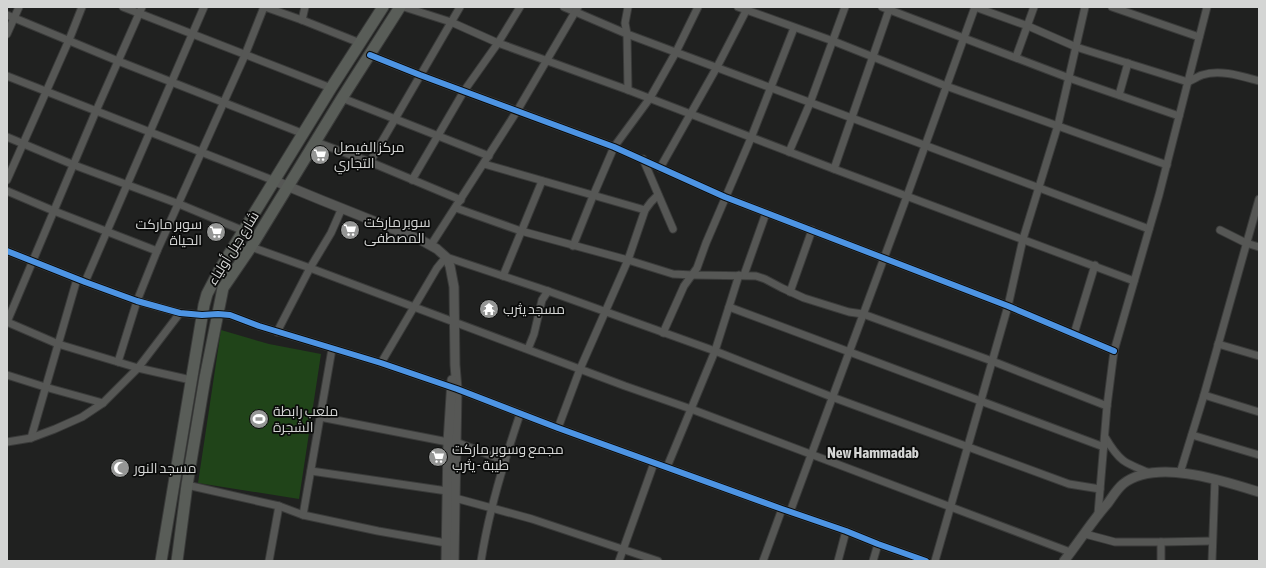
<svg xmlns="http://www.w3.org/2000/svg" width="1266" height="568" font-family="'Asap Condensed',Cairo,sans-serif">
<style>
.park{fill:#204419}
.lines{fill:none;stroke-linecap:round;stroke-linejoin:round}
.minor-casing{stroke:#3a3b3a;stroke-width:9}
.tertiary-casing{stroke:#3a3b3a;stroke-width:11}
.primary-casing{stroke:#3a3b3a;stroke-width:13}
.minor{stroke:#565755;stroke-width:7}
.tertiary{stroke:#565755;stroke-width:9}
.primary{stroke:#595d58;stroke-width:11}
.cycleway-casing{stroke:#0a0b0a;stroke-width:8}
.cycleway{stroke:#4d94e3;stroke-width:6}
.labels{text-anchor:middle;stroke-width:3.5;stroke-linejoin:round;paint-order:stroke}
.poi-label{font-size:14px;fill:#d4d5d4;stroke:#0a0b0a;text-anchor:start}
.street-label{font-size:14px;fill:#d4d5d4;stroke:#0a0b0a}
.neighbourhood-label{font-size:15px;font-weight:bold;fill:#d4d5d4;stroke:#0a0b0a}
</style>
<rect width="100%" height="100%" fill="#202120"/>
<polygon class="park" points="221,330 269,344 321,354 299,499 198,483"/>
<g class="lines">
<defs>
<g id="minor">
<polyline points="123,7 331,88"/>
<polyline points="265,7 302,20 360,43"/>
<polyline points="404,7 451,22 498,43 628,90 834,169 1134,281"/>
<polyline points="564,7 627,34 1149,229"/>
<polyline points="628,7 625,23 627,34 628,90"/>
<polyline points="738,7 833,41 946,86 1167,165"/>
<polyline points="882,7 1069,78 1179,116"/>
<path d="M975,7l53,19 48,21 112,35c4,-2 9,-5 14,-7 18,-6 39,1 57,6"/>
<polyline points="1112,7 1199,37"/>
<polyline points="7,15 118,61 304,134"/>
<polyline points="302,20 305,7"/>
<polyline points="7,34 19,7"/>
<polyline points="370,55 420,75 614,147 725,197 1008,306 1114,351"/>
<polyline points="1016,57 1034,7"/>
<polyline points="7,76 275,181"/>
<polyline points="1119,95 1128,63"/>
<polyline points="342,98 489,156"/>
<polyline points="7,137 74,165 179,204 244,231"/>
<polyline points="316,142 370,162 461,200"/>
<polyline points="789,152 810,103 845,7"/>
<polyline points="643,159 673,229"/>
<polyline points="370,162 460,7"/>
<polyline points="484,164 645,210"/>
<polyline points="660,168 717,67 748,7"/>
<polyline points="834,169 890,7"/>
<polyline points="7,180 69,40 82,7"/>
<polyline points="412,180 464,91 498,43 520,7"/>
<polyline points="7,191 54,211 157,251"/>
<polyline points="456,208 521,231 628,260 673,274 693,275 756,276 765,279 782,288 804,298 849,312 863,314 992,361 1107,406"/>
<polyline points="1220,230 1246,243 1259,247"/>
<polyline points="431,245 517,111 578,7"/>
<polyline points="573,246 593,196 614,147 650,98 676,52 698,7"/>
<polyline points="251,247 310,268 625,386 691,409 1070,552"/>
<polyline points="7,251 85,282 137,301 180,313 202,315 218,314 230,315 259,326 381,363 457,389 558,428 782,509 846,531 878,544 926,561"/>
<polyline points="744,275 766,213"/>
<polyline points="503,276 542,181"/>
<polyline points="85,282 204,7"/>
<polyline points="790,292 812,230"/>
<polyline points="729,307 1104,447"/>
<polyline points="7,322 96,111 142,7"/>
<polyline points="7,322 58,344 138,368 191,380"/>
<polyline points="277,332 310,268 331,233 342,208"/>
<polyline points="663,333 684,286 697,268 706,243 751,138 794,28"/>
<polyline points="1074,334 1095,265"/>
<polyline points="1218,344 1259,356"/>
<polyline points="528,349 534,334 542,300 548,291"/>
<polyline points="118,362 137,301 157,251 245,55 264,7"/>
<polyline points="381,363 437,268 446,257 548,291 715,351 832,397 1069,484 1100,489"/>
<polyline points="7,375 45,387 103,403"/>
<polyline points="1204,395 1259,412"/>
<polyline points="320,417 448,442"/>
<polyline points="558,428 580,369 628,260 645,210 651,202 658,195"/>
<polyline points="1192,435 1259,455"/>
<path d="M1105,437c14,24 19,26 45,36"/>
<polyline points="31,438 77,279"/>
<polyline points="7,442 31,438 55,429 82,417 103,403 138,368 180,313"/>
<polyline points="456,442 505,461"/>
<polyline points="667,467 715,351 739,275"/>
<polyline points="311,471 447,491"/>
<polyline points="1180,473 1204,395 1259,199"/>
<polyline points="187,485 279,506 303,515 378,531 446,543"/>
<polyline points="455,498 532,519 658,561"/>
<polyline points="790,512 907,196 975,7"/>
<polyline points="1098,514 1107,406 1114,351 1159,195 1207,7"/>
<polyline points="303,515 332,349"/>
<polyline points="1085,534 1115,542 1161,542 1212,541"/>
<polyline points="269,561 279,506"/>
<path d="M481,561c8,-51 23,-99 39,-147"/>
<polyline points="619,561 654,463"/>
<polyline points="763,561 782,509"/>
<polyline points="838,561 846,531"/>
<polyline points="873,561 878,544"/>
<polyline points="935,561 1008,306 1023,239 1058,125 1085,7"/>
<polyline points="1161,561 1161,542"/>
<polyline points="1212,561 1215,479"/>
</g>
<g id="tertiary">
<polyline points="275,181 321,200 421,240 437,249 446,257 450,266 454,287 455,365 457,389 454,561"/>
<polyline points="446,561 448,442 452,380"/>
<path d="M1064,561c15,-19 28,-40 44,-58 5,-7 9,-14 15,-19 33,-26 101,-3 136,8"/>
</g>
<g id="primary">
<polyline points="161,561 204,305 207,294 220,269 331,88 383,7"/>
<polyline points="177,561 187,485 205,378 223,288 251,247 342,98 400,7"/>
</g>
</defs>
<use href="#minor" class="minor-casing"/>
<use href="#tertiary" class="tertiary-casing"/>
<use href="#primary" class="primary-casing"/>
<use href="#minor" class="minor"/>
<use href="#tertiary" class="tertiary"/>
<use href="#primary" class="primary"/>
<defs>
<g id="cycleway">
<polyline points="370,55 420,75 614,147 725,197 1008,306 1114,351"/>
<polyline points="7,251 85,282 137,301 180,313 202,315 218,314 230,315 259,326 381,363 457,389 558,428 782,509 846,531 878,544 926,561"/>
</g>
</defs>
<use href="#cycleway" class="cycleway-casing"/>
<use href="#cycleway" class="cycleway"/>
</g>
<defs>
<symbol id="supermarket-disc" viewBox="-11 -11 22 22"><circle r="9.5" fill="#959695" stroke="#0a0b0a"/><path d="M-6-5.5h2.5l.6 2H6L4.5 2H-2.5L-4.4-4H-6ZM-1.5 3.2a1.3 1.3 0 1 0 .1 0ZM3 3.2a1.3 1.3 0 1 0 .1 0Z" fill="#fff"/></symbol>
<symbol id="temple-disc" viewBox="-11 -11 22 22"><circle r="9.5" fill="#959695" stroke="#0a0b0a"/><path d="M0-6L5-2H3V0L6.5 2.5H4V6H1.5V3h-3V6H-4V2.5H-6.5L-3 0V-2H-5Z" fill="#fff"/></symbol>
<symbol id="stadium-disc" viewBox="-11 -11 22 22"><circle r="9.5" fill="#959695" stroke="#0a0b0a"/><path d="M0-5a6.5 5 0 1 0 0 10a6.5 5 0 1 0 0-10ZM-3.5-1.8h7v3.6h-7Z" fill="#fff"/></symbol>
<symbol id="mosque-disc" viewBox="-11 -11 22 22"><circle r="9.5" fill="#959695" stroke="#0a0b0a"/><path d="M3.5-4.9A6 6 0 1 0 3.5 4.9A5 5 0 1 1 3.5-4.9Z" fill="#fff"/></symbol>
</defs>
<g fill-rule="evenodd">
<use href="#supermarket-disc" x="309" y="144" width="22" height="22"/>
<use href="#supermarket-disc" x="339" y="219" width="22" height="22"/>
<use href="#supermarket-disc" x="205" y="221" width="22" height="22"/>
<use href="#temple-disc" x="478" y="298" width="22" height="22"/>
<use href="#stadium-disc" x="248" y="408" width="22" height="22"/>
<use href="#supermarket-disc" x="427" y="446" width="22" height="22"/>
<use href="#mosque-disc" x="109" y="457" width="22" height="22"/>
</g>
<g class="labels">
<g class="poi-label">
<text x="334" y="152">مركز الفيصل<tspan x="334" dy="16">التجاري</tspan></text>
<text x="364" y="227">سوبر ماركت<tspan x="364" dy="16">المصطفى</tspan></text>
<text x="202" y="229" text-anchor="end">سوبر ماركت<tspan x="202" dy="16">الحياة</tspan></text>
<text x="503" y="314">مسجد يثرب</text>
<text x="273" y="416">ملعب رابطة<tspan x="273" dy="16">الشجرة</tspan></text>
<text x="452" y="454">مجمع وسوبر ماركت<tspan x="452" dy="16">طيبة - يثرب</tspan></text>
<text x="134" y="473">مسجد النور</text>
</g>
<g class="street-label">
<text transform="translate(233 248) rotate(-58)" y="5">شارع جبل أولياء</text>
</g>
<g class="neighbourhood-label">
<text x="873" y="458">New Hammadab</text>
</g>
</g>
<rect width="1266" height="568" fill="none" stroke="#d4d5d4" stroke-width="16"/>
</svg>
